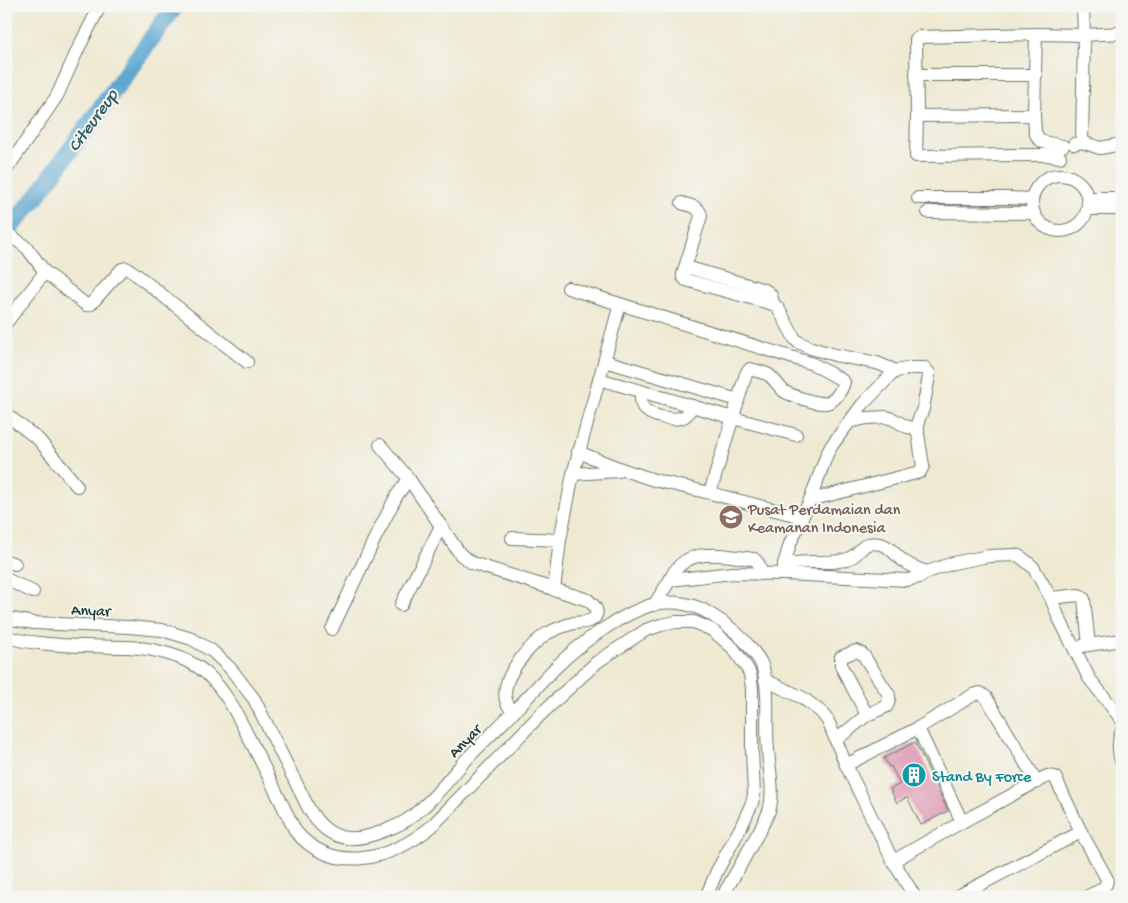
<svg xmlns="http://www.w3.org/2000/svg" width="1128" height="903" font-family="'Gochi Hand',sans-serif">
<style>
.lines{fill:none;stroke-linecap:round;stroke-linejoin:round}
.river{stroke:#54a3ce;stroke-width:18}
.building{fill:#dc8faf}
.minor-casing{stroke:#68796b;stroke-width:14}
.minor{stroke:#fff;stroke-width:12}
.labels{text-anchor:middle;stroke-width:4;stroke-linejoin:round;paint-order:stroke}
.education-label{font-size:16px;fill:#785e54;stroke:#f6f6f2;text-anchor:start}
.street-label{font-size:16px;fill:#1f3d34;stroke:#f6f6f2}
.culture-label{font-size:16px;fill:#0d838f;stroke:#f6f6f2;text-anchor:start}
.water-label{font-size:18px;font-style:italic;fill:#2f5c62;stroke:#f6f6f2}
</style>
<rect width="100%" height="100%" fill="#f6f6f2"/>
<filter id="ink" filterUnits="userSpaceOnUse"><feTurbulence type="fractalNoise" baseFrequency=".02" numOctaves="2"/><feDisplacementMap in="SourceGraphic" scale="10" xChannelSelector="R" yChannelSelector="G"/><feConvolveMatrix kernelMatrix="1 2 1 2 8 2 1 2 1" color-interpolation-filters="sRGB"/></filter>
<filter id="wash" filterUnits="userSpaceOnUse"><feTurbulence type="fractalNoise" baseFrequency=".0096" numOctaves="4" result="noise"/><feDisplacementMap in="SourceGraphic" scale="20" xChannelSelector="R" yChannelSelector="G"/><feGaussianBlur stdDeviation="1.12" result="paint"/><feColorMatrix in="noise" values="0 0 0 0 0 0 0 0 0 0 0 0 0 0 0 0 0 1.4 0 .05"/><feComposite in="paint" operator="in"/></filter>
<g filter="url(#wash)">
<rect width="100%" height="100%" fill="#efe9d2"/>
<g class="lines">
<polyline class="river" points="6,232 34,200 175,6"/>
</g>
<g id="blocks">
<polygon class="building" points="915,742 948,811 921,825 907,797 897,803 890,789 900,784 891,766 889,767 884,758"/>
</g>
</g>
<g filter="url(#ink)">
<use href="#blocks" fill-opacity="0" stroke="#68796b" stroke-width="1"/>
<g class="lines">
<defs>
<g id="minor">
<polyline points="1036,34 1034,115 1035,132 1038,138 1043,142 1063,146"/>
<polyline points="916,75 1036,75"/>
<polyline points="917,116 1034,115"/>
<polyline points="1082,142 1084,35 1083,6"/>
<polyline points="1074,144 1082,142 1100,148 1122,144"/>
<polyline points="1060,157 1047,155 1036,155 916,156 917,116 916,39 919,37 1036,34 1084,35 1122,33"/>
<polyline points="6,170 57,96 78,49 100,6"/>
<circle cx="1060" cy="203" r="28"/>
<polyline points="918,198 1007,198 1032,199"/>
<polyline points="1088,198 1122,198"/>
<path d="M682,203c7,3 18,3 19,13l-18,58v3l3,3 87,24 5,4 17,31 3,3 13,6 24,7 42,8 19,8"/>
<polyline points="1087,209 1122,209"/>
<polyline points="928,212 1034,213"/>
<polyline points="6,232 27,248 45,272 86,305 91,304 122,269 126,268 133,272 247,362"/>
<path d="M686,267l79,23c6,3 7,7 8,14"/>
<path d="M568,288l245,76 27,15 4,3c-2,8 -9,19 -17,21 -8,2 -34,-7 -42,-11 -6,-5 -10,-12 -16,-17 -6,-3 -13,-4 -19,-6l-3,3 -2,5 -35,116"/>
<polyline points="6,323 45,272"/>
<polyline points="605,361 738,400"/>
<polyline points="599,379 733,418 796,435"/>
<path d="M641,391c0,5 -1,12 2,16 6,10 33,15 42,9 4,-3 5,-6 7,-10"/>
<polyline points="6,414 39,440 77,486"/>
<polyline points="849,422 867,418 886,417 893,419 907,427 917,428"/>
<path d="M380,445l29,34 51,75 12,9 116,37c6,5 13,12 5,19 -5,4 -14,3 -19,4 -8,2 -18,6 -26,10 -17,10 -51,47 -41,70 1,3 4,6 7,9"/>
<polyline points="578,452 624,470 654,480 710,493 802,517"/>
<polyline points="573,474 619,471"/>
<polyline points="512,538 560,540"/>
<polyline points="6,561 15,564"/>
<path d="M784,564c9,-1 19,-2 28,-2 12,0 27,1 38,-4 13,-6 11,-18 30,-14 10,2 15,11 22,16 8,6 16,9 25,12"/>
<polyline points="784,574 784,564 790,544 810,500 827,454 832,445 862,405 891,375 896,371 911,368 925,368 929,373 929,376 923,409 918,421 918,434 923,466 920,472 810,500"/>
<polyline points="6,579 33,592"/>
<path d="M670,580c15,-36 53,-24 84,-21 6,4 6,9 7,15"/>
<polyline points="554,590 560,540 573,474 620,304"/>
<polyline points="1051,598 1078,595 1081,596 1084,599 1089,645"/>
<polyline points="401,605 441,526"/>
<polyline points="654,605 670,580 732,573 784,574 907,580 920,577 927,572 953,563 989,556 1015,555 1019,556 1022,558 1033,567 1051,598 1058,616 1089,678 1122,720"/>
<path d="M6,618l28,5 95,4 33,3 30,9 20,12 18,17 24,31 55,110c19,33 44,35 77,21 8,-3 18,-7 25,-13 20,-15 35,-34 51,-53 19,-20 39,-39 57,-58 13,-13 24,-26 37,-39 24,-24 66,-54 99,-63 18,-4 40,0 55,10 17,10 31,21 43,37 3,4 7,9 9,14 9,27 3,57 6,85 1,20 7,41 1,61 -4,11 -11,22 -17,33 -8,15 -17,31 -26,46l-3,7"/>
<polyline points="332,629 375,538 397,495 409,479"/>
<path d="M6,636c11,5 23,6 34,7 29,4 58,3 87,4 25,1 60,9 79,26 20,18 32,43 44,67 16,30 30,61 46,92 39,44 95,27 135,-5l111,-114 55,-51 49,-32 15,-5 15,-3h18l18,8 21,18 14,20 3,6 2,14v63l2,43 -2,9 -11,24 -24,44 -11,26"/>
<polyline points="1082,646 1122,640"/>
<polyline points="765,680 803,698 821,712 828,721 846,765 893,861 915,897"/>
<polyline points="918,728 962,822"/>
<path d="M1122,731c-5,10 -3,23 0,33"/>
<polyline points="836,740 867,715 887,706 889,700 889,695 864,656 861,653 856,651 841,657 841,666 867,715"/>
<polyline points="846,765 918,728 973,695 980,693 986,697 1037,782"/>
<path d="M893,861l69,-39 85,-46 8,1 26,55 26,47c0,11 -12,13 -21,18"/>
<polyline points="956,897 1081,832"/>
</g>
</defs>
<use href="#minor" class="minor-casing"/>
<use href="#minor" class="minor"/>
</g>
</g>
<defs>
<symbol id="university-disc" viewBox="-11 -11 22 22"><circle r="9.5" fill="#8d6e63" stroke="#f6f6f2"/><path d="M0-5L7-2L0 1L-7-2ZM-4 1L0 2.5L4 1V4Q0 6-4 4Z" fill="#fff"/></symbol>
<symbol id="building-disc" viewBox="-11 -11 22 22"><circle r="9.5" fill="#0f9aa8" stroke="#f6f6f2"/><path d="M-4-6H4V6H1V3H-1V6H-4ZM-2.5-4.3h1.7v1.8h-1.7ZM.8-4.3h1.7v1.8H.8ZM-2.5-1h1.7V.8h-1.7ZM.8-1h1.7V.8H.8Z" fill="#fff"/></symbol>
</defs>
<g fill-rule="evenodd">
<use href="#university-disc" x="717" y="503" width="28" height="28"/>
<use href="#building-disc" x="900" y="761" width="28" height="28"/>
</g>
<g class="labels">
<g class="education-label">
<text x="748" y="514">Pusat Perdamaian dan<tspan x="748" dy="18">Keamanan Indonesia</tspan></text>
</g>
<g class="street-label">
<text transform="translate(91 609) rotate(2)" y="6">Anyar</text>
<text transform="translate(464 740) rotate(-46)" y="6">Anyar</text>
</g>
<g class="culture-label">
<text x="932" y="781">Stand By Force</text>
</g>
<g class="water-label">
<text transform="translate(92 120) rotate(-54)" y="6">Citeureup</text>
</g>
</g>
<rect width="1128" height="903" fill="none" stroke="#f6f6f2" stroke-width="25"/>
</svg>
